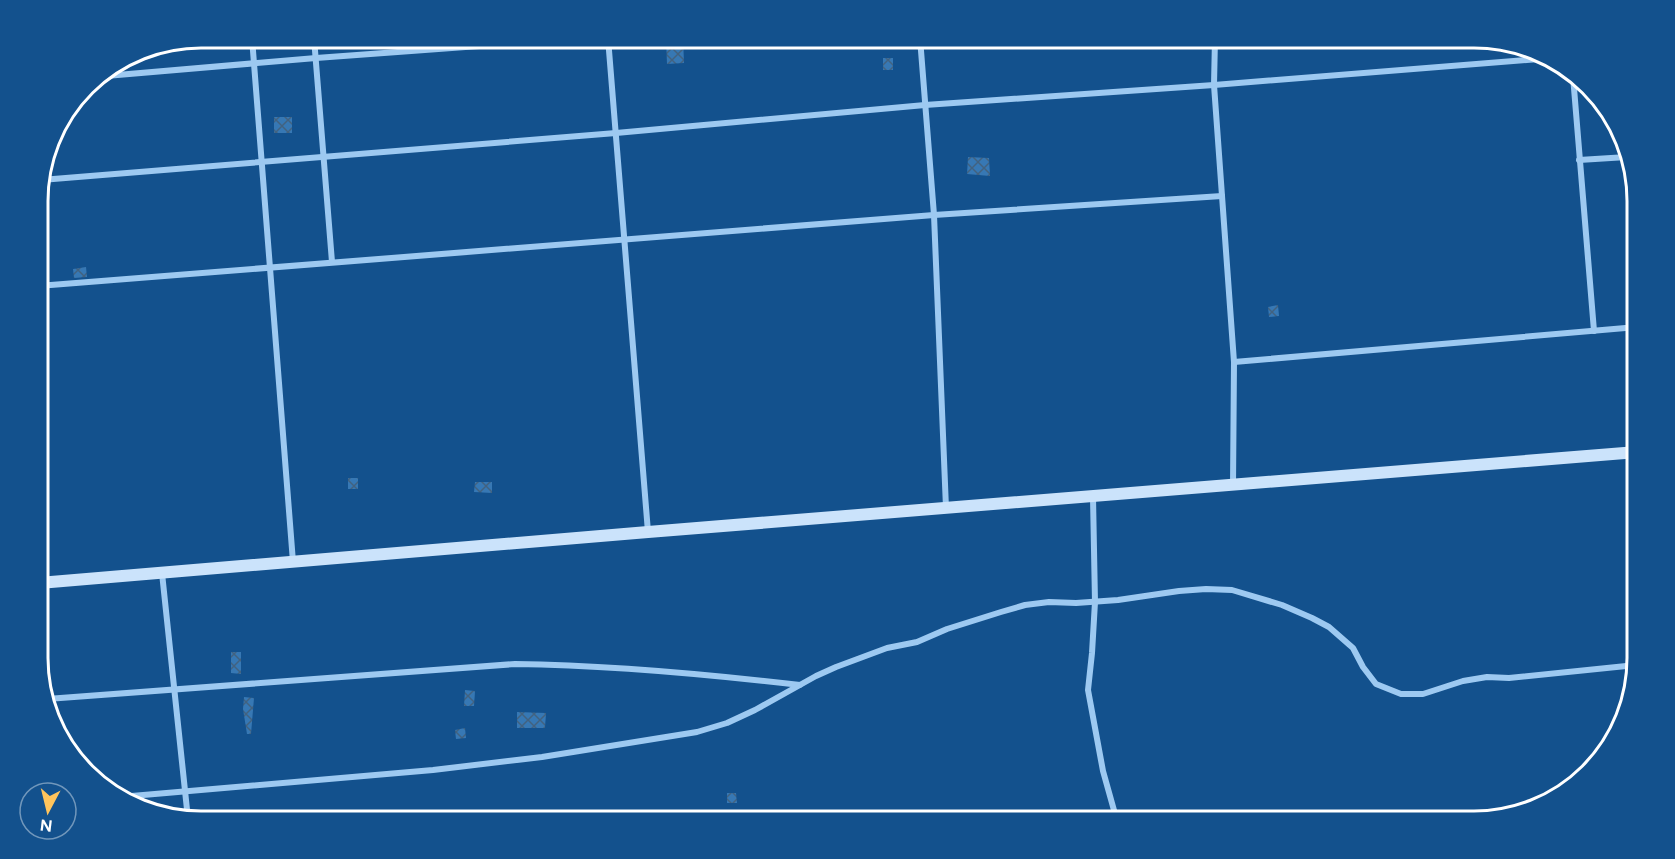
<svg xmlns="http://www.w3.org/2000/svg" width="1675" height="859" font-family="Figtree,sans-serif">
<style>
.building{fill:url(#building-cross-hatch)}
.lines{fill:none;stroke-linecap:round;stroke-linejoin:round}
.street{stroke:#9dc9f1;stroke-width:6}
.secondary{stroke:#cbe3fb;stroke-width:12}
.rim{fill:none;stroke:#fff;stroke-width:3}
</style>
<defs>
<pattern id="building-cross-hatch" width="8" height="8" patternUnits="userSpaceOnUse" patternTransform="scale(1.5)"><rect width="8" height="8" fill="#3778b4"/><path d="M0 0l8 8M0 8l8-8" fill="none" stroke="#426280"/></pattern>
</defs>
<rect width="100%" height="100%" fill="#13518d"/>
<g class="building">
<polygon points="666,38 683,38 684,63 667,64"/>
<rect x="883" y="58" width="10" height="12"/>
<rect x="274" y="117" width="18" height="16"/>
<polygon points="968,157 989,158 990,176 967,174"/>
<polygon points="86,267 87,277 74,278 73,269"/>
<polygon points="1278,305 1279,316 1269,317 1268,307"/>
<rect x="348" y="478" width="10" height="11"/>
<polygon points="475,482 492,482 492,493 474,492"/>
<polygon points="231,652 241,652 241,674 231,673"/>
<polygon points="465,690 475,691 474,706 464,706"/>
<polygon points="244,697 254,698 251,734 247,734 243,709"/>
<polygon points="517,712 546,713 545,728 517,728"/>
<polygon points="465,728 466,738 456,739 455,730"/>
<polygon points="727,793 736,793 737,803 727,803"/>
</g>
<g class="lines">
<g class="street">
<polyline points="252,38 293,562"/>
<polyline points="314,38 332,262"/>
<polyline points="608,38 648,532"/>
<polyline points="920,38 934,215 946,508"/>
<polyline points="1215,38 1214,85 1234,362 1233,486"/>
<polyline points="1573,76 1594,331"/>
<polyline points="94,77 316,58 587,38"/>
<polyline points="1579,160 1627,157"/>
<polyline points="41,180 616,133 925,105 1214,85 1551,58"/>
<polyline points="38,286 934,215 1222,196"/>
<polyline points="1234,362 1637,327"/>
<polyline points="1093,497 1095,602 1092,653 1088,690 1103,771 1117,821"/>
<polyline points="162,573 188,819"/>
<path d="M47,699l468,-35c95,1 190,10 285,21"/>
<polyline points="120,797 433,770 542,757 697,732 727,723 755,710 816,676 836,667 887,648 917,642 947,629 1001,612 1025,605 1049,602 1076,603 1118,600 1179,591 1206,589 1232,590 1282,605 1312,618 1329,627 1353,648 1363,667 1376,684 1401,694 1423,694 1463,681 1487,677 1509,678 1636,665"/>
</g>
<polyline class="secondary" points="39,583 648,532 1637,452"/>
</g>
<path d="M0 0H1675V859H0ZM201 48H1474A153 153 0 0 1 1627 201V658A153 153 0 0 1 1474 811H201A153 153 0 0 1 48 658V201A153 153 0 0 1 201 48Z" fill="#13518d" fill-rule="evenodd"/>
<path class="rim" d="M201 48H1474A153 153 0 0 1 1627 201V658A153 153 0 0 1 1474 811H201A153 153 0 0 1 48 658V201A153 153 0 0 1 201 48Z"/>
<g transform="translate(48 811) rotate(187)"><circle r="28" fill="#13518d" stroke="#7197bb" stroke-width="1.5"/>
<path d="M0-4.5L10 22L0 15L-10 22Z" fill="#ffc45c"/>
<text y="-9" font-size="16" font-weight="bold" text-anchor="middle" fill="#ffffff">N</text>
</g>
</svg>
